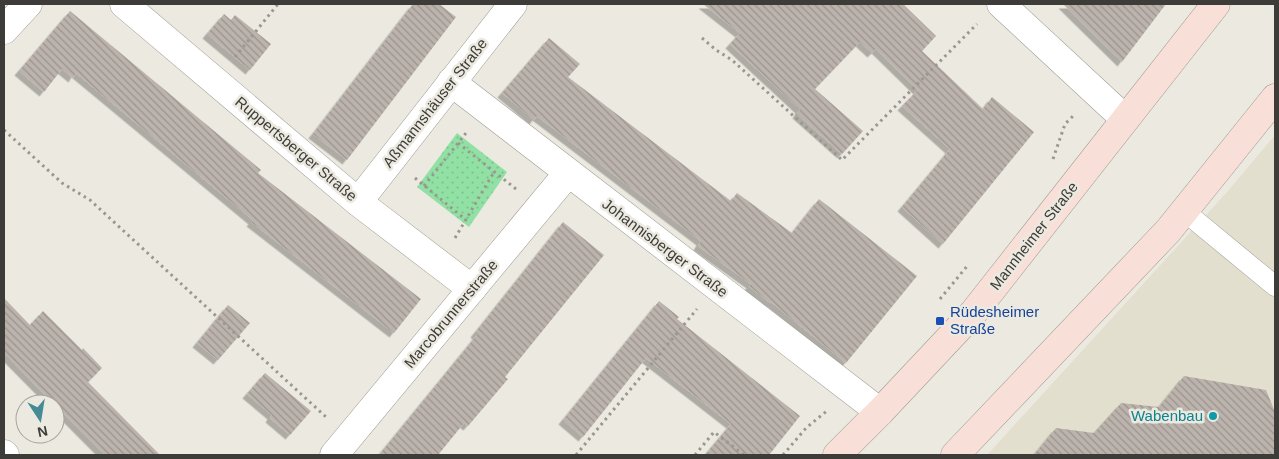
<svg xmlns="http://www.w3.org/2000/svg" width="1279" height="459" font-family="Arial,sans-serif">
<style>
.built{fill:#e3dfce}
.park{fill:url(#park-dots)}
.building{fill:url(#building-back-hatch);filter:url(#shadow)}
.lines{fill:none;stroke-linecap:round;stroke-linejoin:round}
.service-casing{stroke:#9f9c94;stroke-width:21}
.minor-casing{stroke:#9f9c94;stroke-width:29}
.secondary-casing{stroke:#9f9c94;stroke-width:29}
.path{stroke:#999790;stroke-width:3;stroke-dasharray:2.5 4;stroke-linecap:butt}
.service{stroke:#fff;stroke-width:20}
.minor{stroke:#fff;stroke-width:28}
.secondary{stroke:#f8e0d8;stroke-width:28}
.transit-dot{fill:#1a4fb4;stroke:#ece9e0;stroke-width:2}
.culture-dot{fill:#0f9aa8;stroke:#ece9e0;stroke-width:2}
.labels{text-anchor:middle;stroke-width:5;stroke-linejoin:round;paint-order:stroke}
.street-label{font-size:15px;fill:#3d3c38;stroke:#ece9e0}
.transit-label{font-size:15px;fill:#164399;stroke:#ece9e0;text-anchor:start}
.culture-label{font-size:15px;fill:#0d838f;stroke:#ece9e0;text-anchor:end}
</style>
<defs>
<pattern id="park-dots" width="8" height="8" patternUnits="userSpaceOnUse" patternTransform="scale(1.25)"><rect width="8" height="8" fill="#91e1a4"/><path d="M2 2h.1M6 6h.1" fill="none" stroke="#7ec28e" stroke-width="1.8" stroke-linecap="round"/></pattern>
<pattern id="building-back-hatch" width="6" height="6" patternUnits="userSpaceOnUse" patternTransform="scale(1.25)"><rect width="6" height="6" fill="#bcb3ad"/><path d="M-1 5l2 2M0 0l6 6M5-1l2 2" fill="none" stroke="#9a938e"/></pattern>
<filter id="shadow"><feDropShadow dx="-4.5" dy="4.5" stdDeviation="0" flood-color="#0004"/></filter>
</defs>
<rect width="100%" height="100%" fill="#ece9e0"/>
<polygon class="built" points="1275,135 1275,455 987,455 1227,192"/>
<polygon class="park" points="457,133 507,172 469,227 417,187"/>
<g class="building">
<polygon points="413,4 439,4 456,17 347,160 313,134"/>
<polygon points="703,4 903,4 936,36 922,51 983,109 992,97 1034,132 943,244 902,207 950,149 902,106 918,90 876,49 872,53 860,42 815,89 863,131 842,154 797,114 800,109 730,44 740,33"/>
<polygon points="1063,4 1166,4 1122,62"/>
<polygon points="70,11 261,170 258,173 421,299 394,333 251,222 253,220 76,73 73,78 62,69 44,92 19,71"/>
<polygon points="224,14 231,20 235,15 271,44 250,70 207,34"/>
<polygon points="549,38 580,64 568,77 731,201 737,193 792,233 819,199 917,276 846,363 771,302 770,303 749,286 751,284 698,246 701,241 537,116 534,120 502,93"/>
<polygon points="563,222 604,255 505,377 508,379 468,426 464,423 438,455 379,455 477,335 475,333"/>
<polygon points="4,298 30,325 43,311 82,350 83,348 102,368 88,382 160,455 105,455 79,429 4,353"/>
<polygon points="659,301 679,317 677,319 800,416 769,455 705,455 731,424 646,358 583,437 563,420"/>
<polygon points="228,305 250,323 218,360 197,343"/>
<polygon points="265,373 311,411 290,435 270,418 272,415 247,394"/>
<polygon points="1184,376 1266,390 1275,412 1275,455 1034,455 1056,428 1094,433 1121,403 1159,407"/>
</g>
<g class="lines">
<defs>
<polyline id="service" points="1184,211 1275,286"/>
<g id="minor">
<polyline points="124,4 358,202 472,289"/>
<polyline points="1001,4 1125,119"/>
<polyline points="4,30 28,4"/>
<polyline points="451,82 880,412"/>
<polyline points="358,202 513,4"/>
<polyline points="4,454 5,455"/>
<polyline points="334,455 568,173"/>
</g>
<g id="secondary">
<polyline points="837,455 880,412 974,312 1216,4"/>
<polyline points="955,455 1168,231 1275,98"/>
</g>
</defs>
<use href="#service" class="service-casing"/>
<use href="#minor" class="minor-casing"/>
<use href="#secondary" class="secondary-casing"/>
<g class="path">
<polyline points="702,38 716,50 732,60 842,160 977,24"/>
<polyline points="235,57 278,4"/>
<polyline points="4,130 62,183 90,200 326,417"/>
<polyline points="458,143 516,189"/>
<polyline points="1053,159 1065,124 1075,114"/>
<polyline points="415,178 466,220"/>
<polyline points="424,186 466,133"/>
<polyline points="455,238 494,172"/>
<polyline points="940,299 968,265"/>
<polyline points="576,455 697,309"/>
<polyline points="695,455 714,432 744,455"/>
<polyline points="783,455 806,428 828,410"/>
</g>
<use href="#service" class="service"/>
<use href="#minor" class="minor"/>
<use href="#secondary" class="secondary"/>
</g>
<rect class="transit-dot" x="935" y="316" width="10" height="10" rx="2.5"/>
<circle class="culture-dot" cx="1213" cy="416" r="5"/>
<g class="labels">
<g class="street-label">
<text transform="translate(435 103) rotate(-52)" y="5">Aßmannshäuser Straße</text>
<text transform="translate(296 149) rotate(40)" y="5">Ruppertsberger Straße</text>
<text transform="translate(1034 236) rotate(-52)" y="5">Mannheimer Straße</text>
<text transform="translate(665 248) rotate(37)" y="5">Johannisberger Straße</text>
<text transform="translate(451 314) rotate(-50)" y="5">Marcobrunnerstraße</text>
</g>
<g class="transit-label">
<text x="950" y="317">Rüdesheimer<tspan x="950" dy="17">Straße</tspan></text>
</g>
<g class="culture-label">
<text x="1203" y="421">Wabenbau</text>
</g>
</g>
<rect width="1279" height="459" fill="none" stroke="#3d3c38" stroke-width="10"/>
<g transform="translate(40 419) rotate(168)"><circle r="24" fill="#ece9e0" stroke="#a6a49d"/>
<path d="M0-4L9 19L0 12L-9 19Z" fill="#458b95"/>
<text y="-8" font-size="14" font-weight="bold" text-anchor="middle" fill="#3d3c38">N</text>
</g>
</svg>
